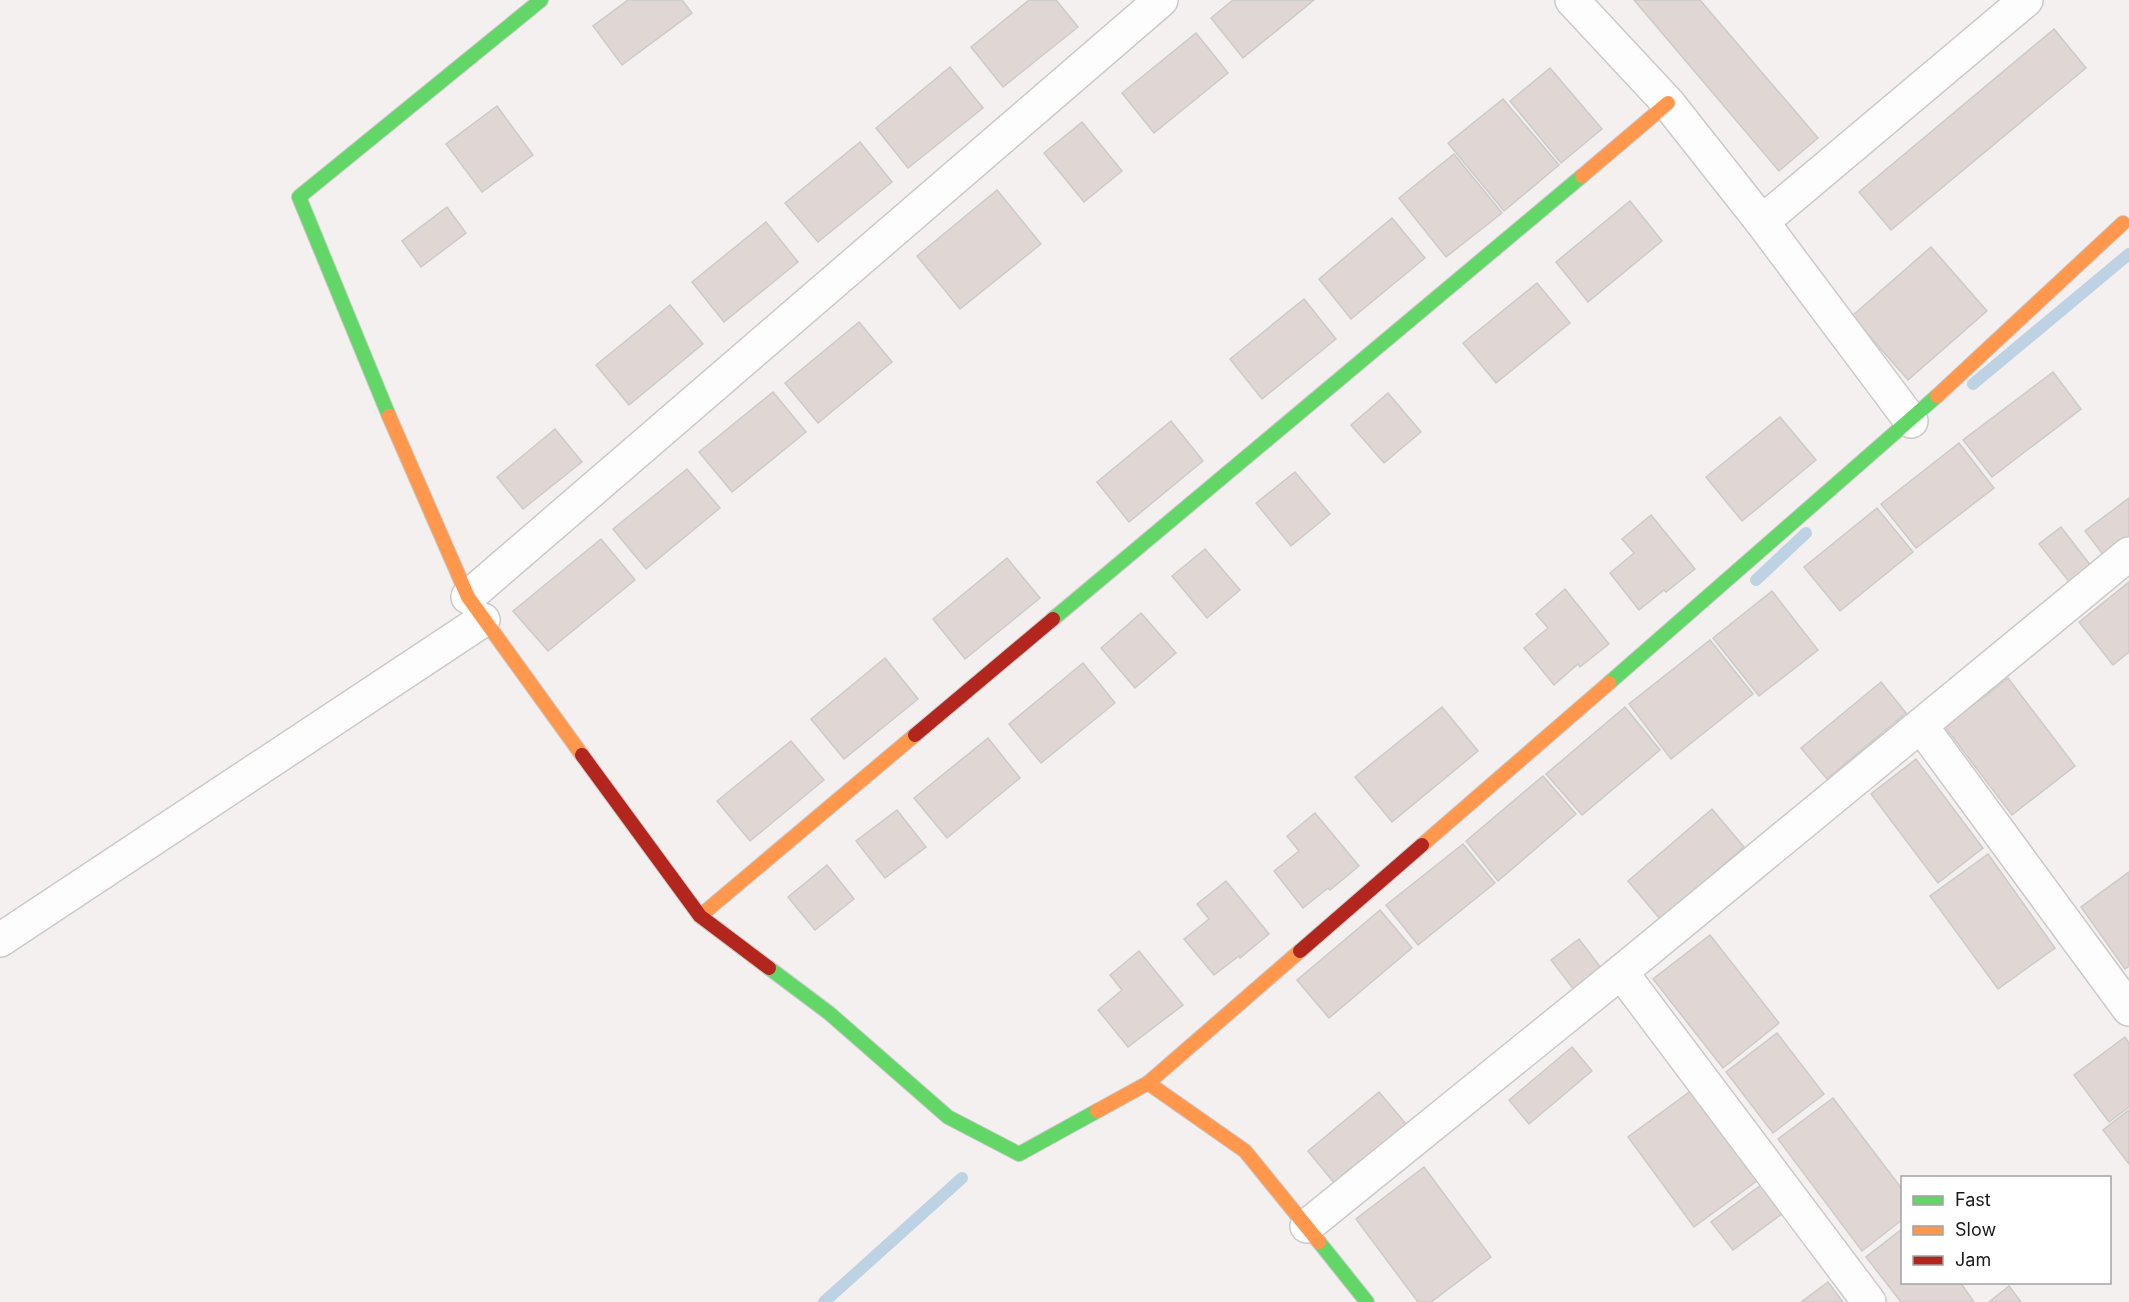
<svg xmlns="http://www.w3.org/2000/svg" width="2129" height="1302" font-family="Inter,sans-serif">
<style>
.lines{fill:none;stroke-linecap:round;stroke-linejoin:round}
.stream{stroke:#bdd3e4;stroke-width:12}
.building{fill:#e0d6d4;stroke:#cdcaca;stroke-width:1.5}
.street-casing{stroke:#cccac9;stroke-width:36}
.fast-casing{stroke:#cccac9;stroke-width:16}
.slow-casing{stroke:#cccac9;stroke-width:16}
.jam-casing{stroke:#cccac9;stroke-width:16}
.street{stroke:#fdfdfd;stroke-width:33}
.fast{stroke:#63d668;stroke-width:14}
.slow{stroke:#ff974d;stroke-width:14}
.jam{stroke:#b3261e;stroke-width:14}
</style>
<rect width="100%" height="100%" fill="#f4f0ef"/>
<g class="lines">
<g class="stream">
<polyline points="1973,384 2129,254"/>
<polyline points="1756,580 1806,533"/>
<polyline points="824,1302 962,1178"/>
</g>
</g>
<g class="building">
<polygon points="628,0 682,0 692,13 622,65 593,26"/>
<polygon points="1029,0 1056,0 1078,27 1003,87 971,47"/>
<polygon points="1233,0 1314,0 1243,58 1211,18"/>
<polygon points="1634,0 1700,0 1818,138 1779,171"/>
<polygon points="2054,29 2086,68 1891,230 1859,192"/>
<polygon points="1196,33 1228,73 1154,133 1122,93"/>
<polygon points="950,67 983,108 908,168 876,128"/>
<polygon points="1550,68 1602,129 1561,163 1510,101"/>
<polygon points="1503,99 1559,165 1504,211 1448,143"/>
<polygon points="497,106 533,155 482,192 446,144"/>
<polygon points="1082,122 1122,171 1084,202 1044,153"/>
<polygon points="860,142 892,182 818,242 785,203"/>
<polygon points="1454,154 1502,213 1446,257 1399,198"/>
<polygon points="997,190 1041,244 960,309 917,256"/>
<polygon points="1630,201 1662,241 1588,302 1556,262"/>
<polygon points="447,207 466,233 421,267 402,241"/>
<polygon points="1392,218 1425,258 1351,319 1319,279"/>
<polygon points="766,222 798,262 724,322 692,282"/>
<polygon points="1931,247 1987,311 1908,380 1852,316"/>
<polygon points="1537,283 1570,323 1496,383 1463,343"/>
<polygon points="1304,299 1336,339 1262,399 1230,359"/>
<polygon points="670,305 703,344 629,405 596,365"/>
<polygon points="859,322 892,362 818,423 785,383"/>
<polygon points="2053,372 2081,409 1992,477 1963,440"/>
<polygon points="773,392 806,432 732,492 699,452"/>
<polygon points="1388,393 1421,432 1384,463 1351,425"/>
<polygon points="1780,417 1816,460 1742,521 1706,477"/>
<polygon points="1171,421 1203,461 1129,522 1097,482"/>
<polygon points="555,429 582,462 523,509 497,477"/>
<polygon points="1959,443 1994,488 1916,548 1881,504"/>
<polygon points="687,469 720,508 646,569 613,529"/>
<polygon points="1295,472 1330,514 1291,546 1256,503"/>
<polygon points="2129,498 2129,537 2104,556 2085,531"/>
<polygon points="1877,508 1913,552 1840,611 1804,567"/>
<polygon points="1651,515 1695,569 1666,592 1664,590 1639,610 1610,573 1634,553 1622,539"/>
<polygon points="2061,527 2091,566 2070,583 2039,544"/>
<polygon points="601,539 635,580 548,651 513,611"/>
<polygon points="1205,549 1240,590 1207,618 1172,576"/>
<polygon points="1007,558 1040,598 965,659 933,619"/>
<polygon points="2129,582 2129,652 2113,665 2079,622"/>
<polygon points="1565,589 1609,644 1580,667 1578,664 1554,685 1524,648 1548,628 1536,614"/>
<polygon points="1772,591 1818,650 1759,696 1713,638"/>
<polygon points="1141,613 1176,653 1135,688 1101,648"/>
<polygon points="1710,640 1753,694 1671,759 1629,704"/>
<polygon points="885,658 918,699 844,759 811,719"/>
<polygon points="1083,663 1115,703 1041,763 1009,724"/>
<polygon points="2008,678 2075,766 2012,815 1945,727"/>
<polygon points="1881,682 1906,713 1827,779 1801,748"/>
<polygon points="1442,707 1478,751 1392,822 1355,777"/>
<polygon points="1625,707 1660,750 1582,815 1546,774"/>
<polygon points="988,738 1020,778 947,838 914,798"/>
<polygon points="791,741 824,780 750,841 717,801"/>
<polygon points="1916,759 1983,848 1938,883 1871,794"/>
<polygon points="1543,776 1576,814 1498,881 1466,841"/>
<polygon points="1712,809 1744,847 1660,919 1628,881"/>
<polygon points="897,810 926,847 885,878 856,841"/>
<polygon points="1315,813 1359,866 1330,890 1328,888 1303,908 1274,871 1299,851 1287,836"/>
<polygon points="1463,844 1495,883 1418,945 1386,905"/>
<polygon points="1988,854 2055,948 1998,989 1930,896"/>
<polygon points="827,865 854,899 815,930 788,897"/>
<polygon points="2129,872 2129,966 2125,969 2081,907"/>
<polygon points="1226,881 1269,934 1240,958 1239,956 1214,975 1184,939 1209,919 1197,904"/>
<polygon points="1380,910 1412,948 1329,1018 1297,980"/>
<polygon points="1710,935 1779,1023 1723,1068 1653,979"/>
<polygon points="1579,939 1601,968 1574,990 1551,960"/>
<polygon points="1139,951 1183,1005 1128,1047 1098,1010 1122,990 1110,975"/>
<polygon points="1777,1033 1824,1094 1773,1133 1726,1072"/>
<polygon points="2125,1037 2129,1043 2129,1107 2109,1122 2074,1075"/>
<polygon points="1572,1047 1592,1071 1529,1124 1509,1100"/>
<polygon points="1692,1090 1758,1180 1694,1227 1628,1137"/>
<polygon points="1379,1092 1406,1124 1335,1184 1308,1151"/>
<polygon points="1833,1098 1902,1189 1902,1220 1862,1251 1778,1139"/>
<polygon points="2129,1110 2129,1164 2103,1130"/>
<polygon points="1424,1167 1491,1257 1431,1302 1418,1302 1356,1219"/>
<polygon points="1761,1185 1783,1213 1733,1250 1711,1222"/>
<polygon points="1902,1229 1902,1282 1960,1282 1974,1302 1901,1302 1866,1257"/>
<polygon points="1828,1282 1843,1302 1801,1302"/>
<polygon points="2009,1286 2021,1302 1989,1302"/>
</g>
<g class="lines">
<defs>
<g id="street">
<polyline points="1572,0 1668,103 1762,222 1911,421"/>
<polyline points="1762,222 2026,0"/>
<polyline points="468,597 1161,0"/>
<polyline points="1921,726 2129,1009"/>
<polyline points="0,940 483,620"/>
<polyline points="1621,972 1869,1302"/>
<polyline points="1307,1226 1621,972 2129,554"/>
</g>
<g id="fast">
<polyline points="389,416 299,197 541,0"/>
<polyline points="1053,619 1582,176"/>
<polyline points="1609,683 1937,396"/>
<polyline points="769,968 829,1013 948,1117 1019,1154 1097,1111"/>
<polyline points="1319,1242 1367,1302"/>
</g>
<g id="slow">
<polyline points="1582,176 1668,103"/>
<polyline points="1937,396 2123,223"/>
<polyline points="389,416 468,597 582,755"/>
<polyline points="1422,845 1609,683"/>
<polyline points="700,916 915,735"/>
<polyline points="1148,1083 1300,951"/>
<polyline points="1097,1111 1148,1083 1245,1151 1319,1242"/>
</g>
<g id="jam">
<polyline points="915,735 1053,619"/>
<polyline points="582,755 700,916 769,968"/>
<polyline points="1300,951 1422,845"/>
</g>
</defs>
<use href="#street" class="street-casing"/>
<use href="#fast" class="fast-casing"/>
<use href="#slow" class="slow-casing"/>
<use href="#jam" class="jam-casing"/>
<use href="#street" class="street"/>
<use href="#fast" class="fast"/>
<use href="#slow" class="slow"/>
<use href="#jam" class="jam"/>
</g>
<rect x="1901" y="1176" width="210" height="108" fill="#ffffff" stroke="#a4a3a3" stroke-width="1.5"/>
<rect x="1913" y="1196" width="30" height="9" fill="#63d668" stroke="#a4a3a3" stroke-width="1.5"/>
<text x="1955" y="1206" font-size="18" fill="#1c1919">Fast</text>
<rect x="1913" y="1226" width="30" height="9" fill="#ff974d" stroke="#a4a3a3" stroke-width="1.5"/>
<text x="1955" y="1236" font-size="18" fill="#1c1919">Slow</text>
<rect x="1913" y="1256" width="30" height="9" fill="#b3261e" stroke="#a4a3a3" stroke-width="1.5"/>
<text x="1955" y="1266" font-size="18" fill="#1c1919">Jam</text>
</svg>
